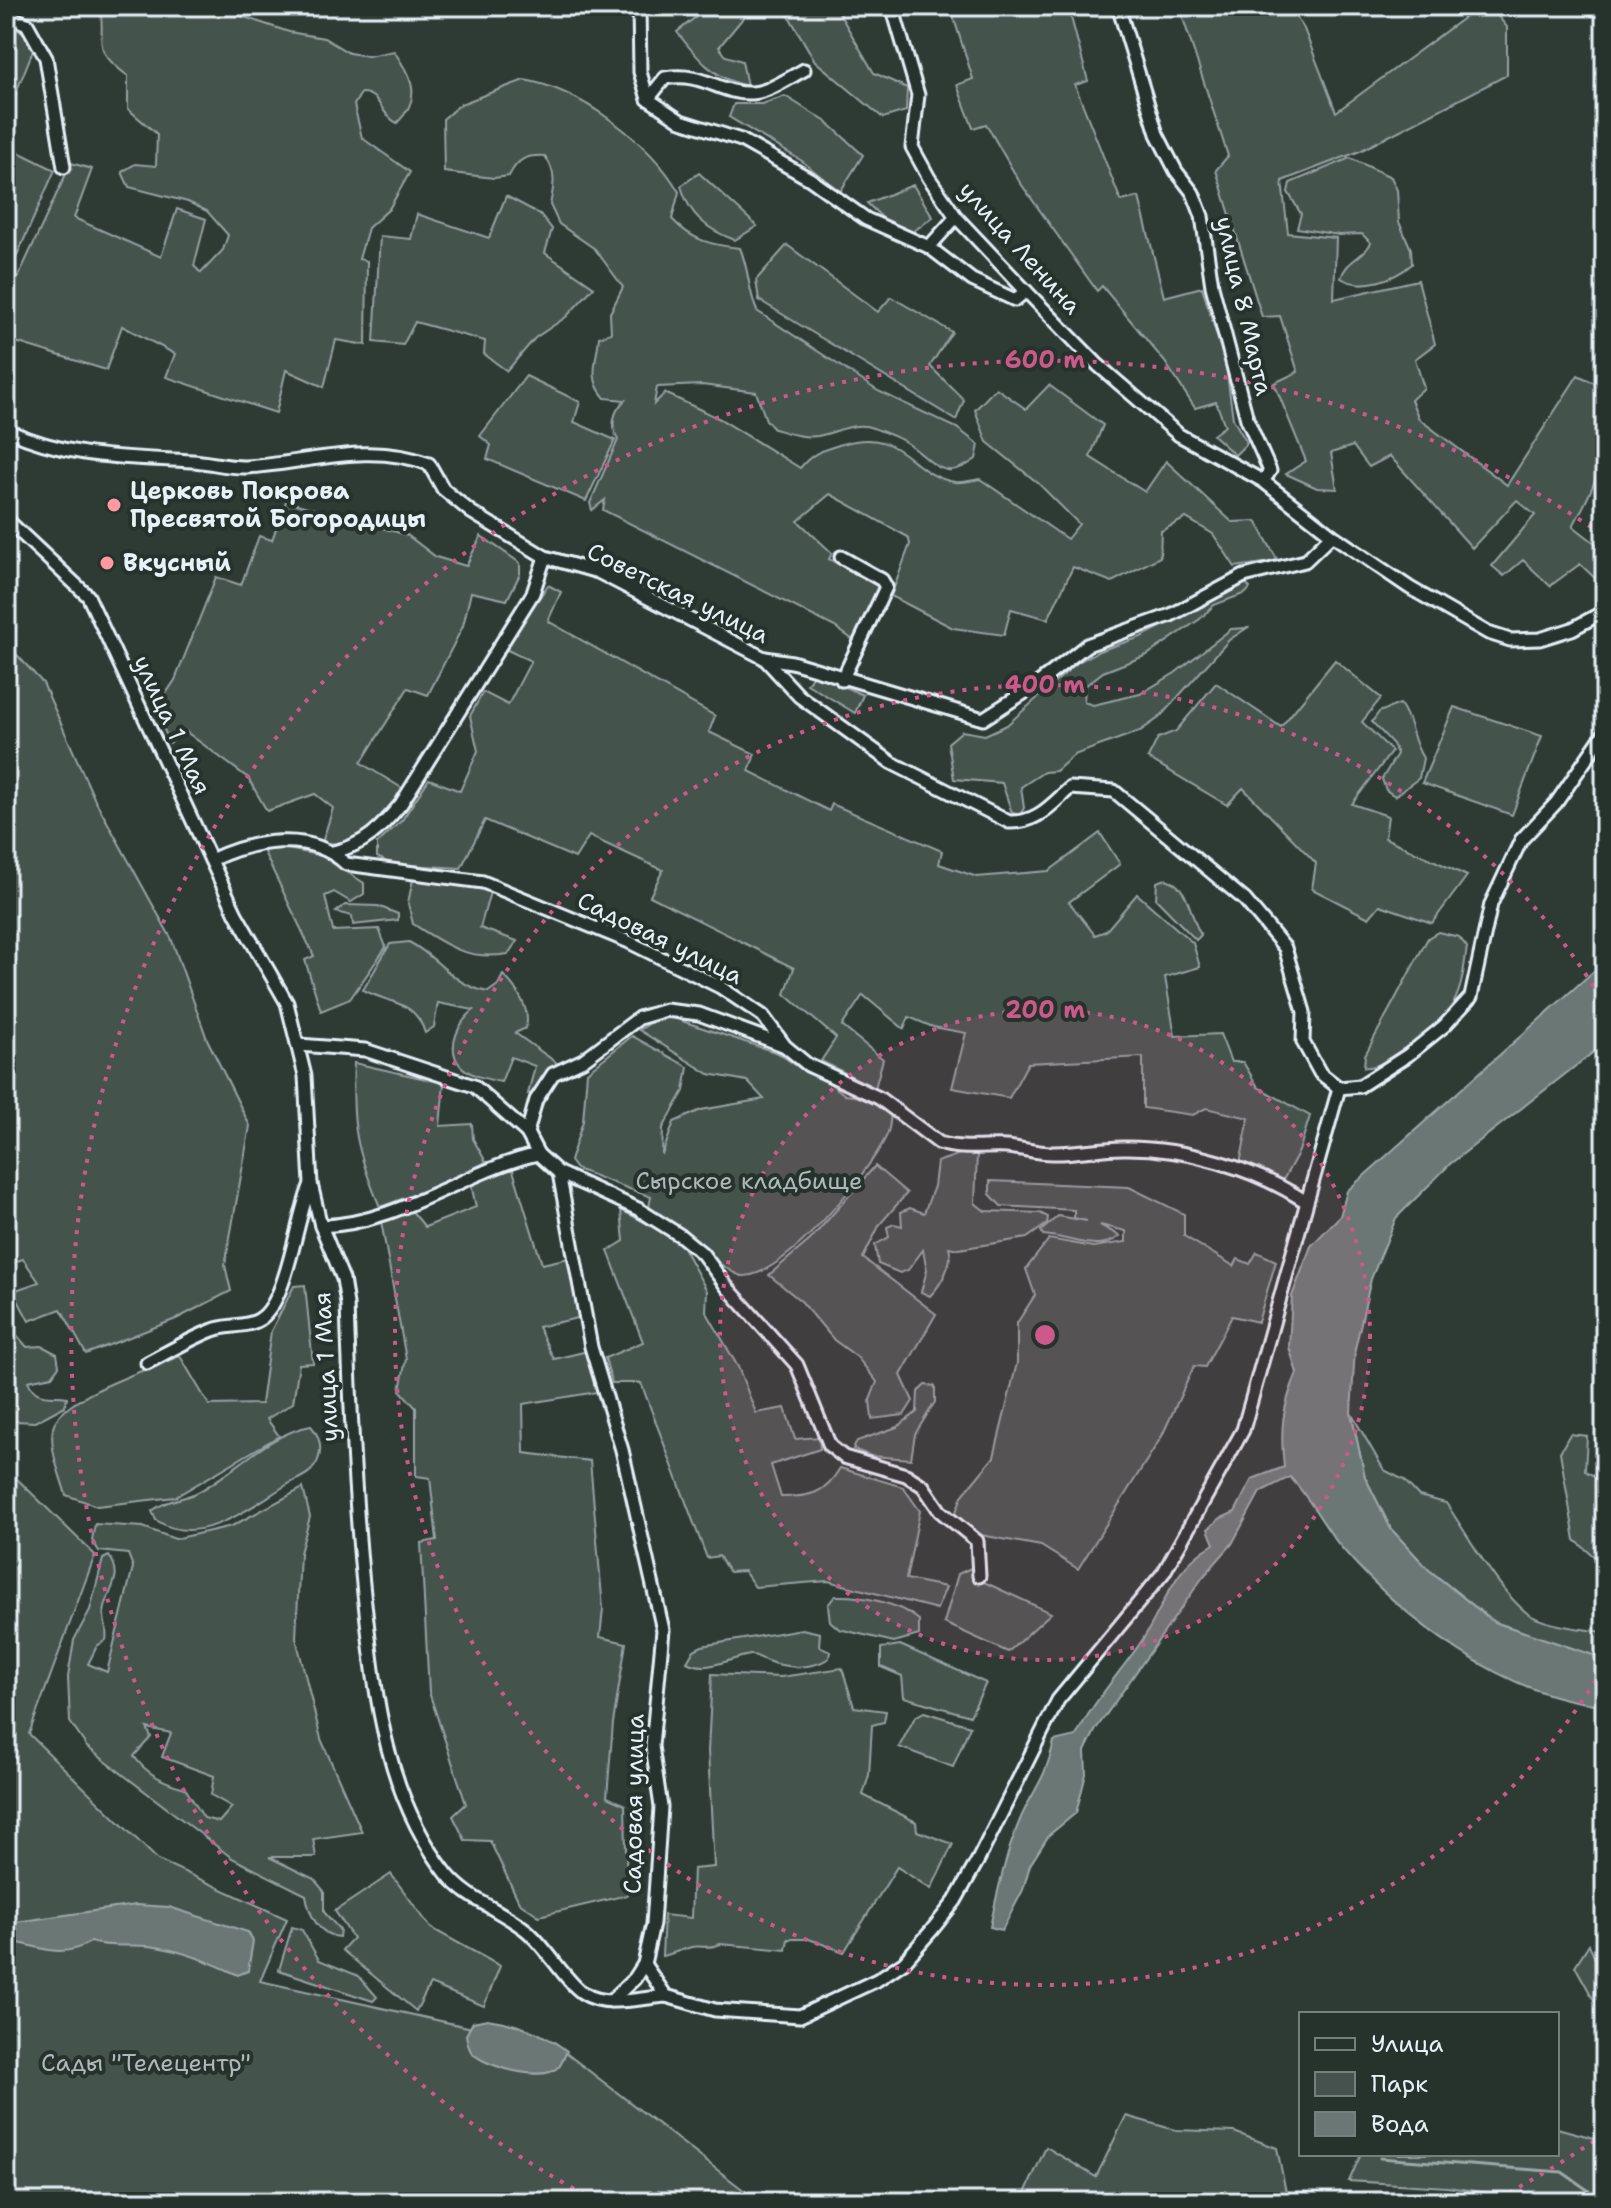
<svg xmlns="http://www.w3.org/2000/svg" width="1611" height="2208" font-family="'Shantell Sans',sans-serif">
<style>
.green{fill:#45524e;stroke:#96a2a3;stroke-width:2;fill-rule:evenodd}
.water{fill:#6b7775;stroke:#9da8a9;stroke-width:2}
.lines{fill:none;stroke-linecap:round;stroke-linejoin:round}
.stream{stroke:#9da8a9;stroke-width:3}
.minor-casing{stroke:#e8f1f8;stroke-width:17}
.minor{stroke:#26332d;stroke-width:11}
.ring{fill:none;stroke:#cd598a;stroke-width:4;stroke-dasharray:4 8}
.poi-dot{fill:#ff9aa2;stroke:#26332d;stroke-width:3}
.labels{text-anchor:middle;stroke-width:8;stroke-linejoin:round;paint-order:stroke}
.street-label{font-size:24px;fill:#e8f1f8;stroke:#26332d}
.poi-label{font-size:24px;font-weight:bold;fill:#e8f1f8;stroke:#26332d;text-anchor:start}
.park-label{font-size:24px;fill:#afb9bc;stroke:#26332d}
.centre{fill:#cd598a;stroke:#26332d;stroke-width:4}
.ring-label{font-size:24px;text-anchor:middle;font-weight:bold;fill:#cd598a;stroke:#26332d;stroke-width:8;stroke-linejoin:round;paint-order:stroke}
</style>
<rect width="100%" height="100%" fill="#2e3b35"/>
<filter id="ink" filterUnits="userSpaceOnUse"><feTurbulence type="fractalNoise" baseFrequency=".0125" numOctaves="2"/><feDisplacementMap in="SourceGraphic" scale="16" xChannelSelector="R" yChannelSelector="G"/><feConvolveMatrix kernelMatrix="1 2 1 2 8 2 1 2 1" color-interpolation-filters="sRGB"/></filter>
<g filter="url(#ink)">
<g class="green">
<path d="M100,6h111l78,26 35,6 25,15 19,3 26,-5c18,28 29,46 3,72 -17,-8 -16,-30 -36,-30l-7,12 8,33 48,34 -21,37 -21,19 -9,31 8,2 -1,84 -30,-5 -12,47 -38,-17 -10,43 -110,-36 9,-23 -53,-28 -16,44 -100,-31v-36l65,-140 21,6 -18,49 87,39 16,-48 29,10 -12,47 7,7 22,-23 5,-15 -21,-24 -19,-9 -59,-15 -7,-15 13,-8 21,2 1,-32 -29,-25v-33c-40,-30 -21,-32 -28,-70z"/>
<path d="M691,6h62l-34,41 7,9 16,5 5,25c-33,-7 -50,-28 -70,-54l20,-16z"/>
<polygon points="783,6 835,6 874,73 907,88 906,111 883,118 815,61"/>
<polygon points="950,6 1068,6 1088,81 1075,85 1121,201 1139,197 1164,297 1202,287 1226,366 1233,419 1247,443 1235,455 1213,435 1225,426 1216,402 1195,408 1165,362 1102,286 1097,291 1019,181 986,124 973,128 957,85 973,79"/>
<path d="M1179,6h110l15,23 32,83 144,-106h10l17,21v48l-147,76 -78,30 6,52 48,5 -2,61 84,-19 17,64 -20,15 9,29 -13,12 8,19 88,66 71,-110 27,13c0,65 0,81 -32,138l32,25v30l-4,3 -21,-20 -30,22 -27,-26 -19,16 -12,-10 43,-51 -18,-15 -45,48 -82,-92 -21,11 -16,-21 -22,7 6,36 -20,-1 -31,-14 20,-13 -32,-78 24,-11 -18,-56 -18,1 -46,-147 12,-14z"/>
<polygon points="6,25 23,32 33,50 6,118"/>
<path d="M524,80c56,9 127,63 155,112l-7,27c20,22 40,26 68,29 9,21 8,42 17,63l121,80 79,37 22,17 -3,14c-34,25 -41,3 -69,-16 -9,-6 -23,-11 -34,-15 -19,-7 -37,5 -55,8 -15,2 -30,-3 -44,-7l-8,-9 -10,-28 -54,-7 -45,2 -3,17 11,-11 55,26 80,49c13,-16 23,-18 42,-24 63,-18 65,31 113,38 8,1 18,-2 25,-3l87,60 12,-15 -41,-41 -51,-41 -12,-32 21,-22 30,21 23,-24 54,40 -13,32 55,35 21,-31 66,61 24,-1 22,40 -43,6 -22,-33 -27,-16 -25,13 -1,26 -48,25 -39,-15 -25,52 -37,-10 -7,26 -51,-7 -62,-32 19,-52 -2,-7 -78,-43 -32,27 34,32 -3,6 51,28v8l-24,47 -21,-15 -232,-117 2,-10 -13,10 -2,-7 28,-63c-8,-16 -5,-28 7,-40l-20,-2c-18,-20 -8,-37 -6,-61l12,-4 -1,-20 13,-26 -28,-38 -36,-25 -9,-19c4,-19 7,-32 -5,-49 -18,-1 -27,2 -36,20l-15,2 -50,-6 -1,-53 18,-15z"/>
<polygon points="785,96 828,123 863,155 840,192 802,161 729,117 734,104 762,104"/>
<polygon points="6,146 55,170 6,280"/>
<path d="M1350,158l41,19 6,13 2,32 12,27 1,15c-17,15 -50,27 -71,14 5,-18 21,-19 30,-35l-9,-9 -23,1 -42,-7 4,-14 -13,-22 2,-9z"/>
<path d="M699,173l58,53 -22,14c-28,-10 -46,-25 -54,-54z"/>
<polygon points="913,185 933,217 911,233 890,225 867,203"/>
<polygon points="506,196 540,214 552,229 545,253 594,287 566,317 535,338 507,371 484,354 485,341 415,322 403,345 374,342 380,236 411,239 417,214 489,238"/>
<polygon points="787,245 878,312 891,297 952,332 930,366 964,400 956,420 759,300 756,280"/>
<polygon points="526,376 580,402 574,422 615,440 586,501 487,459 491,445 480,436"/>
<path d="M286,501l121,34 29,22 30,9 15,-30 39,27v11l-13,26 -36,-8 -8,34 -35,69 -20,-7 -47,75 44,27c-21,30 -43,57 -83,53l11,-35 -18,-14 -48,17 -19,-33 -63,-47 -15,12 -15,-33 20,-30 41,-103 25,8 18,-49 13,4z"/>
<polygon points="1246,583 1250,588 1246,593 1214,605 1200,619 1147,655 1103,672 1085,686 1084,702 1093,705 1140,694 1175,673 1231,629 1247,628 1229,640 1159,718 1140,731 1074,755 1056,771 1044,772 1021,787 1024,808 1020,815 1012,813 1002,783 954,779 948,743 962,731 985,735 1007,725 1078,662 1099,651 1141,637"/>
<polygon points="548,585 561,592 548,621 715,716 709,732 755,754 749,771 829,811 832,804 942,851 939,864 977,877 1049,871 1100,833 1120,864 1069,902 1095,935 1106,931 1137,894 1193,943 1200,967 1165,977 1175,1036 1220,1034 1231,1062 1243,1062 1258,1087 1310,1116 1299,1151 1283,1180 1240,1164 1249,1118 1206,1108 1193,1115 1143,1108 1143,1057 1028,1063 1009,1098 952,1088 966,1033 933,1027 909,1017 904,1029 863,995 842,1026 883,1059 875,1088 821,1061 836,1038 785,994 794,968 650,896 663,870 589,836 575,858 485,820 461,868 391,864 377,857 377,844 402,820 429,779 460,791 478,751 470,716 483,692 508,705 531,661 505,649"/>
<polygon points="6,643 43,683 94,798 171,938 207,1039 250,1126 225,1265 231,1291 176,1319 86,1354 61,1309 29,1321 13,1291 39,1282 23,1259 6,1265"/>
<polygon points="1335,660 1381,698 1362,722 1392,751 1352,804 1388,816 1385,838 1467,876 1432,923 1380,905 1369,918 1312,889 1316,863 1243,788 1227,805 1148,758 1158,738 1176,731 1216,683 1281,727"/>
<polygon points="814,673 863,695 855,713 807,684"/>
<path d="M1400,704c13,17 11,36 23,54l-4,20 -24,18 -9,-6 -4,-11 15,-25 -4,-10 -21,-22 7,-10z"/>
<polygon points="1454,707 1542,736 1512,815 1422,783"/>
<polygon points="278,847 322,856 364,883 364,894 351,902 334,892 325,896 333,931 379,929 386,947 350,999 321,1011 305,960 314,956 262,848"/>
<path d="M413,879l56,6 21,7 -10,36 37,13 -9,13c-41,7 -62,-9 -95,-30l-5,-21z"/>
<path d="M1166,879c25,8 23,37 35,56l-5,5 -40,-41 1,-17z"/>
<polygon points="345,905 378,906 398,914 398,920 353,925 352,916 336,912"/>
<path d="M1438,932l21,5 8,10c-3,19 -4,38 -13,55 -11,21 -67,68 -90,65l1,-12 63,-117z"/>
<path d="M409,942c32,17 41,42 79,50l10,-7 5,-10c13,12 28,34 23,53l-11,5 42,30 -24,30 -5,1 7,-28 -24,-9 -10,25c-13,-3 -32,-6 -41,-17 -15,-18 0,-44 14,-55l-36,-7 -4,24 -9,6c-10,-33 -35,-29 -62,-43l27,-46z"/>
<path d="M673,1018l105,35 29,20 15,4 23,18 16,2 30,16c-1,8 -1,17 -5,24 -17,35 -102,141 -143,139 -16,-1 -76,-56 -94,-69l2,-10 -75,-28 -6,-8 13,-40 4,-49 45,-36 56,31 -4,24 -21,37 -1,27 12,-33 27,-12 63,-11 -17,-18 -38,-7 -70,-44 18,-11z"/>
<path d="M354,1063l90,20 -4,43 32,-2 1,15 13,23 -41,21 -65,24c-24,-57 -29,-82 -26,-144z"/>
<path d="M963,1153l14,1 -2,49 10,8 55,2 8,4 -1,7 -20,14 -68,11 -10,-2c5,15 -8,38 -19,49l-9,-4 6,-22 -4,-20 -15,20 -8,3 -22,-9 -3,-19 14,-8 -2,-10 7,-3 8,2 -1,-14 9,-4 14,5 10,-27 3,-24z"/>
<polygon points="875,1166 907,1193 880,1224 863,1258 936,1314 901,1375 913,1401 904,1415 872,1419 870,1400 877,1382 857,1357 834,1340 802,1302 769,1275 810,1240"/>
<polygon points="512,1167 542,1264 569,1258 582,1317 538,1327 554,1359 588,1351 597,1392 523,1404 524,1453 590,1461 603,1609 600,1637 626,1643 613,1723 607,1797 625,1805 627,1895 539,1916 519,1902 490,1841 465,1840 453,1816 466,1804 429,1692 421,1543 437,1540 430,1478 416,1476 416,1408 400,1390 406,1359 381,1221 411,1210 425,1227 476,1207 471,1184"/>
<path d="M990,1181l139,6 55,27v22l50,30 4,-7 12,5 7,-12 19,9 -18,61 -26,-6 -27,51 -11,-1 -32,70 -84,133 -37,-23 -60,-11 -26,-20 7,-19 32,-39 23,-94v-40l18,-28 -9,-26 23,-30 44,8 33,-5v-11l-26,-6 20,11c-21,18 -53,0 -77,-1l-2,-4 17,-15 29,5 -13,-3v-8l-73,-4 -11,-12z"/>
<path d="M621,1210l58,30 28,51 -1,20 32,56 18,46 29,-5 10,31 24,-2 1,12 -49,16 10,32c29,0 44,-3 59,-29l63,19 17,24 -14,68 40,8 -9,22 -109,-28 -73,6 -11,-16 -15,1 -10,-16 -12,2 -66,-175h-29l-7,-25 38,-16 -35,-91 16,-10z"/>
<path d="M305,1285l8,78 -14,1 -6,39 -26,16 12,17 -104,61 -78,9 -31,-11c-6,-21 -17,-45 -13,-67 6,-31 99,-60 127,-72l29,49 52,-1 10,-73 23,-45z"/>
<path d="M6,1323l21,24 15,-1 15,8 2,12 -7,10 -24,5c8,20 22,13 39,16l-2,9 -30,16 -20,-1 -9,4z"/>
<polygon points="925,1385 935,1386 935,1402 915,1434 911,1459 871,1456 853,1449 857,1441 897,1427 917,1412 918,1392"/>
<path d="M1351,1413l33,57 20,10 15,16 27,7c21,31 52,87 81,110 15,12 59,17 78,19v27l-111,-37 -65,-52 -38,-41 -26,-52z"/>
<path d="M311,1426c8,9 12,22 7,34 -6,16 -21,18 -33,26 -36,22 -87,63 -129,34l-4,-9c13,-11 30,-11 46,-19 36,-19 71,-59 113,-66z"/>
<polygon points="1570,1434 1587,1436 1585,1471 1605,1482 1605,1566 1575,1540 1560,1452"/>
<polygon points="11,1473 95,1555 29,1734 158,1860 287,1919 260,1981 558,2047 759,2202 6,2202 6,1475"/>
<path d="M303,1488l7,29 -10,36 -4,85 25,101 41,93 -49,7 3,18h-47l45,22 10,12v21l16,18 -1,7c-21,-2 -30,-23 -33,-42l-74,-37 -145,-111 -17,-25 -2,-45 6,-37 16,-30 13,-51 6,-3c17,22 -4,36 -5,58 0,10 4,16 2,26l-9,6 -9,18 19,8 26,-105 -5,-13 -29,-3 -7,-11 3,-16 48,3 32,12 57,-13zM147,1728l24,5 -9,24 52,19 -3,19 21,12 -13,15 -15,-4 -19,-30c-20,-5 -39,-14 -51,-32l17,-19z"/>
<polygon points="971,1568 973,1577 1051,1613 1008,1652 944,1623 958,1574"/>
<path d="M835,1596c26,-1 64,7 84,24v15l-25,7 -55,-13 -9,-8 -2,-16z"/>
<path d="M802,1629l18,4 -1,13 11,5 -1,7c-17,12 -43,10 -62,3 -6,-2 -11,-7 -17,-6 -20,3 -43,18 -63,7l7,-12 8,-4z"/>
<polygon points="900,1645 986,1683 970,1716 904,1697 902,1676 881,1667 881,1648"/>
<path d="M842,1668l12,39 32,4 -2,11 -12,3 -3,50 -6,20 53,27 1,9 36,13 -22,45 -34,-22 -53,85 -35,-13h-21l-2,11 -66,-6c-12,6 -21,0 -32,4 -10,3 -16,6 -26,8l2,-41 27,3 2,-49 21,-2 -6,-116 4,-77 69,3z"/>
<polygon points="924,1712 970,1726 953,1767 899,1747 915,1717"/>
<polygon points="391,1874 431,1928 500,1966 484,2006 430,1984 416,2011 342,1950 353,1938 335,1911"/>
<polygon points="292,1927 302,1930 319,1960 359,1976 377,1997 373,2001 279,1970"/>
<polygon points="1589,1944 1605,1985 1605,2020 1575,1966"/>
<polygon points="1126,2116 1175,2130 1234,2132 1277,2148 1288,2202 1021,2202 1046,2147 1096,2177"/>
<polygon points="1557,2128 1605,2141 1605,2202 1553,2202 1447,2187 1349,2181 1361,2154 1557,2154"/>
</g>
<g class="water">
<path d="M1605,961v82l-155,121 -54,54 -25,61 -16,70 -4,64 14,64 26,52 38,41 65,52 111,37v46c-98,-6 -201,-85 -264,-158 -18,-22 -31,-49 -51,-70l-30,15 -28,52 -29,33 -107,152 -11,22 1,23 -10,39 -27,22 -19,30 -7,25 -21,40 -12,-3c8,-38 19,-88 37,-122 13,-23 21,-36 27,-64l22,-5c17,-34 41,-60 63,-91 27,-39 30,-75 75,-101l-6,-15 11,-10 16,-7 17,-33 32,-12c-4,-38 -2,-59 13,-94l-8,-26 3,-51 19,-50 29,-30 7,-25z"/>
<path d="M136,1905l33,2 79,25 5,9 -5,30 -10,4c-27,-13 -60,-26 -90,-29 -21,-2 -37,2 -57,-4 -34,19 -50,3 -85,-1l3,-18z"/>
<path d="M487,2019c29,4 57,14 80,32 -3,6 -5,13 -9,17 -16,14 -72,-1 -86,-15 -4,-5 -5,-13 -6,-18l7,-13z"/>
</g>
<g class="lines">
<polyline class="stream" points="1380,2158 1562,2172 1605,2202"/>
<defs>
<g id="minor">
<polyline points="639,6 640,72 648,99 681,121 741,140 810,179 866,219 929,247 972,280 1015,300 1026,291"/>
<polyline points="892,6 918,95 912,147 929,178 956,217 1026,291 1098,365 1179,435 1263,481 1332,535 1410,588 1488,633 1510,640 1540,639 1572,629 1605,611"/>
<polyline points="1118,6 1157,134 1176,171 1193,193 1202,216 1212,286 1247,419 1270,471 1263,481"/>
<polyline points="6,15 27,24 46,58 64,167"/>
<path d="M648,99l17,-21c39,-7 55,17 87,15 17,-1 37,-15 52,-23"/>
<polyline points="929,247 956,217"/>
<path d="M6,430c65,29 118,27 186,31 18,1 37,7 55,6 62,-4 122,-26 182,-3l14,25 28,23 74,45 53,15 166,86 35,38 93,67 117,59c28,1 41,-16 61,-34l44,3 131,109 40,48 19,64 -1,30 17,31 19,15"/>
<path d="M6,519l82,77 148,318 51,89 18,73 6,108 10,42 22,53 4,25c3,97 7,193 17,290 11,98 20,200 83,280 21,26 54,36 79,56 20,16 40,52 57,63 23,15 58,5 83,3"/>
<polyline points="841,557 882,580 886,587 842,680"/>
<polyline points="765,658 792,662 983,719 1036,685 1087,645 1171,615 1244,576 1305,561 1332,535"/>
<path d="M333,852c32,-7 48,-24 68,-48l132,-211 12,-36"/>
<path d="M211,860c40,-19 99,-31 135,4l137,18 146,60 91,45 43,29 22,30 23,19 71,33 60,45c21,7 45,3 67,4 16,1 33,7 49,6 23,0 45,-5 68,-5 61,-1 131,20 182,53"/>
<polyline points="299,1045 365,1050 474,1086 527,1133 538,1154 559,1173 638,1209 681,1236 702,1253 727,1287 797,1365 830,1446 844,1457 906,1475 923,1486 940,1511 977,1541 979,1576"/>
<polyline points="527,1133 536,1100 553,1074 583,1060 639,1018 666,1010 699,1014 783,1045"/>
<polyline points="559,1173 591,1347 622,1450 663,1630 652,1746 661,1807 653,1924 644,1964 635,1978 611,2001"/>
<path d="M321,1226c78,-2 142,-55 217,-72"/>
<path d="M147,1363c21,-11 43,-24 66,-33 14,-6 34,-2 47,-11 28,-18 36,-102 51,-135"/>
<polyline points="644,1964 666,1996 715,2010 800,2016 877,1980 904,1962 931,1931 955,1901 978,1860 1058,1700 1164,1572 1243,1430 1339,1088 1360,1086 1408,1055 1444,1026 1471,997 1491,904 1521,840 1556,803 1605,732"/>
</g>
</defs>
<use href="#minor" class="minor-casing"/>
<use href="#minor" class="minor"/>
</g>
</g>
<circle cx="1045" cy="1335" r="325" fill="#cd598a" fill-opacity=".12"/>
<g class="ring">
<circle cx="1045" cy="1335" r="325"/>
<path d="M1602 1670A650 650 0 1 1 1602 1000"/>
<path d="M1604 2134A975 975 0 0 1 1495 2200M595 2200A975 975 0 1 1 1604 536"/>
</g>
<g class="poi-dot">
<circle cx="114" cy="505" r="8"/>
<circle cx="107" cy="563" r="8"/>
</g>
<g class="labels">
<g class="street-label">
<text transform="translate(1020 248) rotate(48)" y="8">улица Ленина</text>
<text transform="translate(1244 306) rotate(77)" y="8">улица 8 Марта</text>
<text transform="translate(678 593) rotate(26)" y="8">Советская улица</text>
<text transform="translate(172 725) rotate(65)" y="8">улица 1 Мая</text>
<text transform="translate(660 938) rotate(26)" y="8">Садовая улица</text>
<text transform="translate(326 1367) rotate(-93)" y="8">улица 1 Мая</text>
<text transform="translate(634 1804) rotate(-89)" y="8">Садовая улица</text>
</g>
<g class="poi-label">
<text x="130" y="499">Церковь Покрова<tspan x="130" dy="28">Пресвятой Богородицы</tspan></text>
<text x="123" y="571">Вкусный</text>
</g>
<g class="park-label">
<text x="749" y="1189">Сырское кладбище</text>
<text x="146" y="2071">Сады "Телецентр"</text>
</g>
</g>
<circle cx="1045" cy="1335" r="12" class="centre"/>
<g class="ring-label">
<text x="1045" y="368">600 m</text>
<text x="1045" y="693">400 m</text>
<text x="1045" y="1018">200 m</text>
</g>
<rect width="1611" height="2208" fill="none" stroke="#26332d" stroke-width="32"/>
<rect x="16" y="16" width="1579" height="2176" fill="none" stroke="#e8f1f8" stroke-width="3" filter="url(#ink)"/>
<rect x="1299" y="2012" width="260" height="144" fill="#26332d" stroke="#747f7e" stroke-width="2"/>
<rect x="1315" y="2038" width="40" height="12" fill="#26332d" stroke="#747f7e" stroke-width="2"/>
<text x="1371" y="2052" font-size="24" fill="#e8f1f8">Улица</text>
<rect x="1315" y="2072" width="40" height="24" fill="#45524e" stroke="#747f7e" stroke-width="2"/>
<text x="1371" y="2092" font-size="24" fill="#e8f1f8">Парк</text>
<rect x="1315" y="2112" width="40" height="24" fill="#6b7775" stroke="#747f7e" stroke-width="2"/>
<text x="1371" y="2132" font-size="24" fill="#e8f1f8">Вода</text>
</svg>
